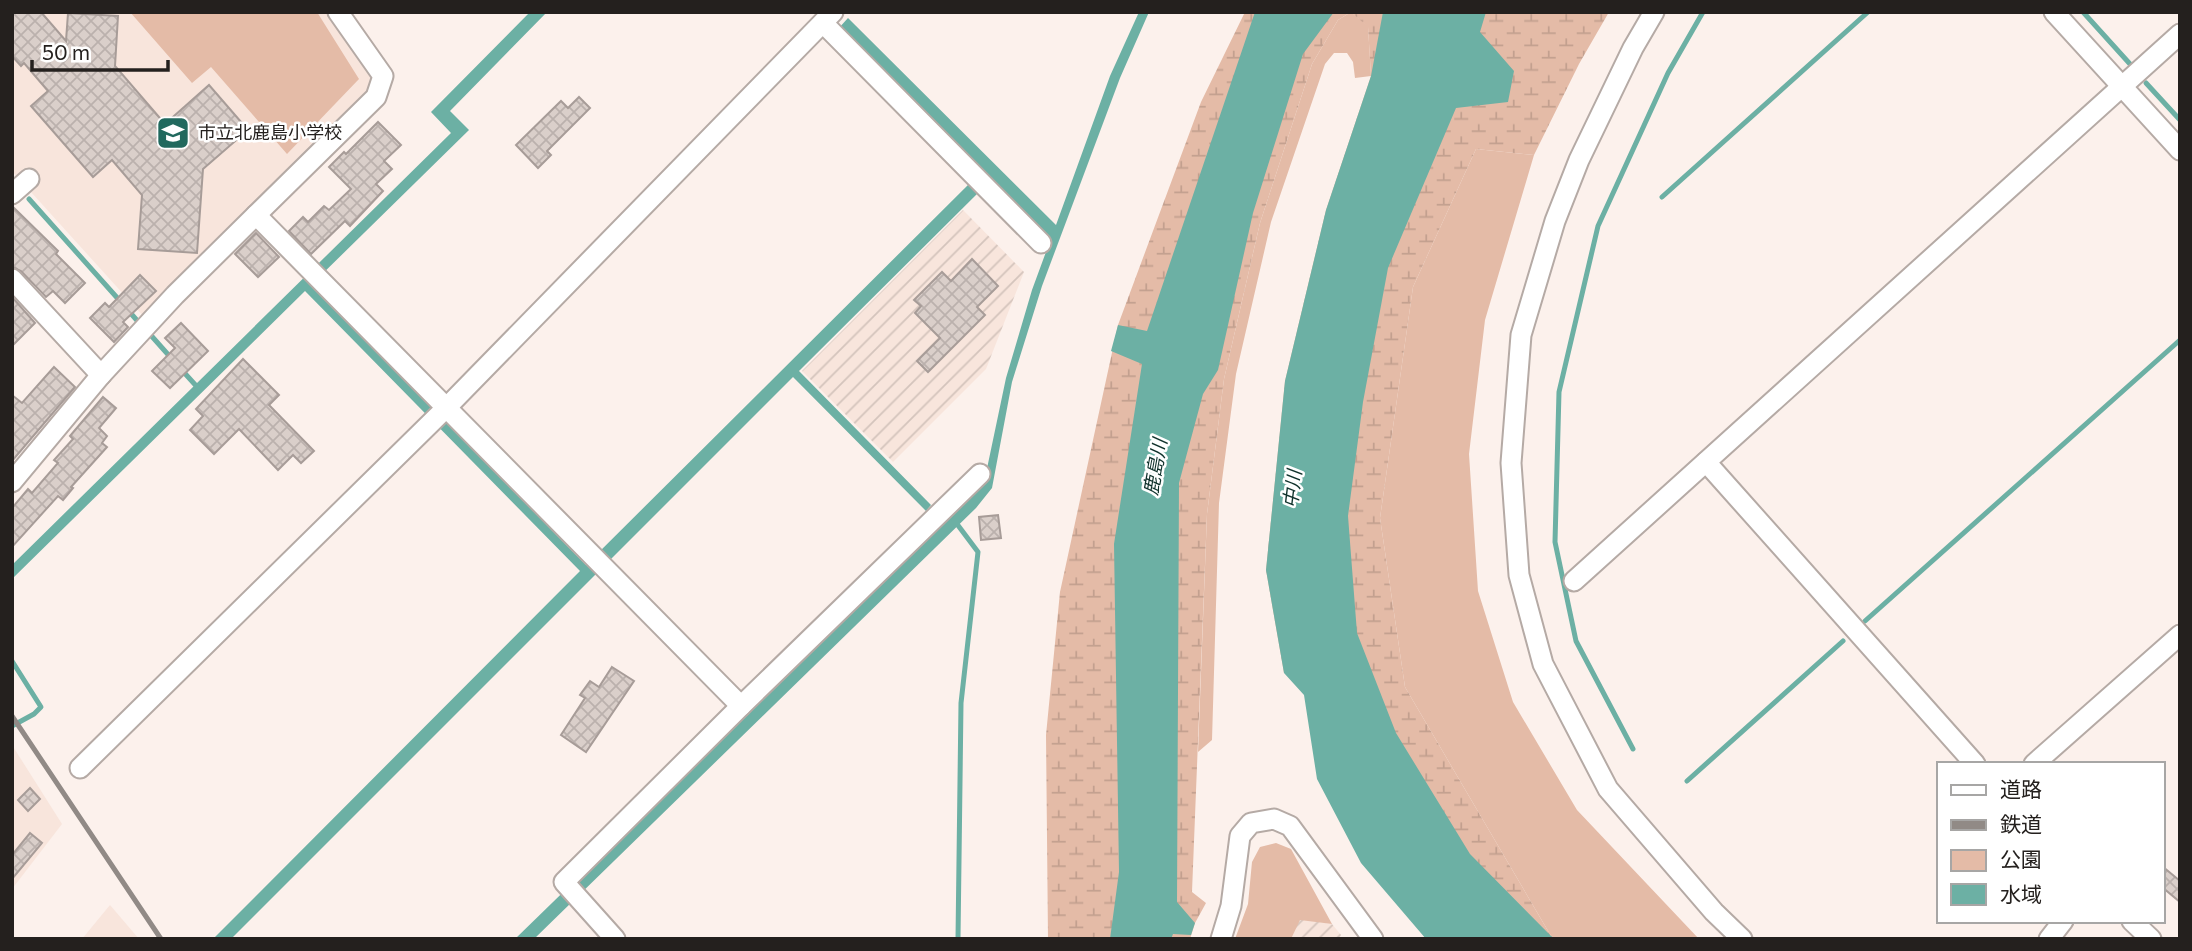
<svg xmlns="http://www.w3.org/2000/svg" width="2192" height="951" font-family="Commissioner,'Noto Sans JP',sans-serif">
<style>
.built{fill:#f8e5dc}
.industrial{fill:url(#industrial-furrows)}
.green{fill:#e4bba7}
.wetland{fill:url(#wetland-marsh)}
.water{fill:#6cb0a4}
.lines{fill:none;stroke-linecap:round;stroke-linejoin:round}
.stream{stroke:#6cb0a4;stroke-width:5}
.building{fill:url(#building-cross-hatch);stroke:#a79c98;stroke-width:2}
.minor-casing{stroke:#b5aaa5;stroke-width:23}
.minor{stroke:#fff;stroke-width:19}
.rail{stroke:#918a86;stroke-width:5}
.labels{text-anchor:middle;stroke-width:5;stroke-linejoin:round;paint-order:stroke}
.poi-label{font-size:18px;fill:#24201e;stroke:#fff;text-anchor:start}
.water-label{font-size:19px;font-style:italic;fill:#0f312b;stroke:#fff}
</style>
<defs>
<pattern id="industrial-furrows" width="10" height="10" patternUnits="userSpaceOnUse" patternTransform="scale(1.75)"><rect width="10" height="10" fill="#f8e5dc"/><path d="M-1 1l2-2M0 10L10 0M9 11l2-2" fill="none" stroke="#d4c4bc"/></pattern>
<pattern id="wetland-marsh" width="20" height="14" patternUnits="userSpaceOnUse" patternTransform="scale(1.75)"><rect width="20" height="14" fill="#e4bba7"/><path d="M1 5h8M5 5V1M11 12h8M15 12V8" fill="none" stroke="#c3a08f"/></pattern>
<pattern id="building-cross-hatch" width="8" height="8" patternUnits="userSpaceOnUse" patternTransform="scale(1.75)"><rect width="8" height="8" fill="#dacfca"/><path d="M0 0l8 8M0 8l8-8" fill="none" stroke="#bbb1ad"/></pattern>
</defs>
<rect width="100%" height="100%" fill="#fcf1ec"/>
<g class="built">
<polygon points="12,12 333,12 380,79 373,94 145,318 12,171"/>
<polygon points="12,745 62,824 12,889"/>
<polygon points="110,905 139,939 82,939"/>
</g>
<g class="industrial">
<polygon points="963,210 1024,272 986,369 893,462 802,371"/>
<polygon points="1299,919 1332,924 1341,935 1339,939 1291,939"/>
</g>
<g class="green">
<polygon points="130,12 317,12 359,79 287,154 211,67 192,83"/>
<polygon points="1351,12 1368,26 1371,76 1355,78 1353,62 1347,53 1334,53 1325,64 1271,222 1236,374 1219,503 1212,740 1198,752 1207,514 1224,379 1260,223 1312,64 1338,20"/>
<polygon points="1476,149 1534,155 1485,320 1469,454 1478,591 1513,702 1577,810 1699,939 1556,939 1551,936 1405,687 1380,518 1413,287"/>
<polygon points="1276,843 1291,849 1332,924 1300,920 1291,939 1235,939 1248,904 1252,862 1260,847"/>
</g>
<g class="wetland">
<polygon points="1245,12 1264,12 1174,326 1125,939 1048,939 1046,735 1060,592 1118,325 1201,102"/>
<polygon points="1302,12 1400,12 1284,673 1266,570 1285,381 1326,210 1371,76 1368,27 1351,12 1338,20 1312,64 1260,223 1224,379 1207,514 1192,892 1206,903 1195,923 1190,939 1153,939 1160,494"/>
<polygon points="1447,12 1609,12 1579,64 1534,155 1476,149 1413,287 1380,518 1405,687 1551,936 1556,939 1489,939 1321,653 1304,524"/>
</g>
<g class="water">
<polygon points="530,12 547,12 450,111 469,130 311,285 586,565 970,183 979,192 799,371 931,505 926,511 793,377 231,939 213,939 580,571 305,291 12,579 12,565 451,133 431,112"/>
<polygon points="1139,12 1149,12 1120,78 1042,286 1012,382 992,488 976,508 534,939 515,939 967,499 985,478 1006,378 1032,290 1050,241 838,29 848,18 1056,225 1110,76"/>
<polygon points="1255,12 1334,12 1303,54 1253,213 1218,370 1203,394 1179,483 1177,902 1195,923 1191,935 1173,934 1171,939 1110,939 1119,872 1114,544 1142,364 1111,351 1118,325 1147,331"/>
<polygon points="1383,12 1486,12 1480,32 1514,71 1508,102 1456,108 1388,268 1363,402 1348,516 1357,633 1396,733 1470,854 1551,936 1556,939 1426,939 1361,863 1317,779 1304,695 1284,673 1266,570 1285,381 1326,210 1371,76"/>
</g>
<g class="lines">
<g class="stream">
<polyline points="2083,12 2130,64"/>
<polyline points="2146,83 2180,120"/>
<polyline points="1662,197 1868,12"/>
<polyline points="29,199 120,301"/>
<polyline points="127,309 141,325"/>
<polyline points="148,332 172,359"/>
<polyline points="180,368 199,389"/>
<polyline points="954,520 978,552 961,703 958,939"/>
<polyline points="1865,621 2180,340"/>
<polyline points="12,661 41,707 34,714 12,726"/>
<polyline points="1633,749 1576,641 1555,542 1559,392 1598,226 1668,73 1703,12"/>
<polyline points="1687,781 1843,641"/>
</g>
</g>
<g class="building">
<polygon points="12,12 41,12 66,41 68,13 118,16 115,66 165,124 209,85 248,130 203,169 197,253 138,249 142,195 112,160 93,177 31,106 48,91 24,63 21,66 12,56"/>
<polygon points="579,97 590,108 547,151 551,155 538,168 516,145 561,101 568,108"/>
<polygon points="378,122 401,145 384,161 392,169 376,184 383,191 350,226 345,221 311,254 289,231 303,217 308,222 324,206 329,210 351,189 329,167 344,152 346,154"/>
<polygon points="12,206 58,251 56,254 85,283 65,303 53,291 46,297 21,271 12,267"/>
<polygon points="256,233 279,257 258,277 235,254"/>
<polygon points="972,259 998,286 977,307 985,315 928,372 917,361 940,338 915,313 921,306 914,300 942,272 951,281"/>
<polygon points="140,275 156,291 123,322 128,327 114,342 90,318 105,303 109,307"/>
<polygon points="12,297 35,323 12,346"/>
<polygon points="181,323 208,351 170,388 152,371 175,348 165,338"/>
<polygon points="243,359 279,395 269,405 314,451 301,463 293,455 278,470 239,429 214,454 190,430 203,416 196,409"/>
<polygon points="54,367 75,387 12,461 12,395 22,403"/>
<polygon points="103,397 116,408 99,428 107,436 102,443 107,447 71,487 73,488 63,500 58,496 12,547 12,508 28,489 32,493 58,463 54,460 73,439 70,436"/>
<polygon points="998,515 1001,538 981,540 979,517"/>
<polygon points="612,667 634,681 586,752 561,735 585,698 580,695 590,681 599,687"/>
<polygon points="30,788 40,799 28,811 18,800"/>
<polygon points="30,833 42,843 12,879 12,855"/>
<polygon points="2162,866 2180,881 2180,902 2162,887"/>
</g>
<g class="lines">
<defs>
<g id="minor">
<polyline points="1654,12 1633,48 1579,160 1555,221 1521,335 1511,463 1519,575 1543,664 1608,789 1714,912 1742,939"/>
<polyline points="2054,12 2180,150"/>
<polyline points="823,23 1041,243"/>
<polyline points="12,194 29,179"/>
<polyline points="256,215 376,97 383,76 338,12"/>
<polyline points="12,279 101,375"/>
<polyline points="1706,462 1975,764"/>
<polyline points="12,482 101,375 175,295 256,215 741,706"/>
<polyline points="1574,581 2180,34"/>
<polyline points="2034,764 2180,635"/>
<polyline points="80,768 447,407 833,12"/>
<polyline points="2132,921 2151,939"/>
<polyline points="615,939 564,882 741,706 980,474"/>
<polyline points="1221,939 1231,906 1240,836 1251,823 1274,819 1290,826 1373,939"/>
<polyline points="2049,939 2063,921"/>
</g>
</defs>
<use href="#minor" class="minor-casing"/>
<use href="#minor" class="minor"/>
<polyline class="rail" points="12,716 161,939"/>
</g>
<defs>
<symbol id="school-square" viewBox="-11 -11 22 22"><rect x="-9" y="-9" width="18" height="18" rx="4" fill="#21695e" stroke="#fff"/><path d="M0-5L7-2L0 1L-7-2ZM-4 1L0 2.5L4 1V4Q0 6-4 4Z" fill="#fff"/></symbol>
</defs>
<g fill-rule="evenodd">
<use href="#school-square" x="154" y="114" width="38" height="38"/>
</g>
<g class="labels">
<g class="poi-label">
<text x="198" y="139">市立北鹿島小学校</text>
</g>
<g class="water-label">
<text transform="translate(1155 467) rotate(-80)" y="7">鹿島川</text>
<text transform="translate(1292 489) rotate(-83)" y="7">中川</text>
</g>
</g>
<rect width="2192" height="951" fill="none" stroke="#24201e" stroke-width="28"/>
<rect x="1937" y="762" width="228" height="161" fill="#ffffff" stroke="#a7a6a5" stroke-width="2"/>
<rect x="1951" y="785" width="35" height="10" fill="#ffffff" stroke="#a7a6a5" stroke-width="2"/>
<text x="2000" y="797" font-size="21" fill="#24201e">道路</text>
<rect x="1951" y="820" width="35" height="10" fill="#918a86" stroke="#a7a6a5" stroke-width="2"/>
<text x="2000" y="832" font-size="21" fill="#24201e">鉄道</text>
<rect x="1951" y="850" width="35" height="21" fill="#e4bba7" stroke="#a7a6a5" stroke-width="2"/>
<text x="2000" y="867" font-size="21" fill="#24201e">公園</text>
<rect x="1951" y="884" width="35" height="21" fill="#6cb0a4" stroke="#a7a6a5" stroke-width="2"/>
<text x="2000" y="902" font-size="21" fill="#24201e">水域</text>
<path d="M32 60v10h136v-10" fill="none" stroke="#24201e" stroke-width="3.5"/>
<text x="42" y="60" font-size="21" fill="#24201e" stroke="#ffffff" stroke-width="5" paint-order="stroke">50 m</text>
</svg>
